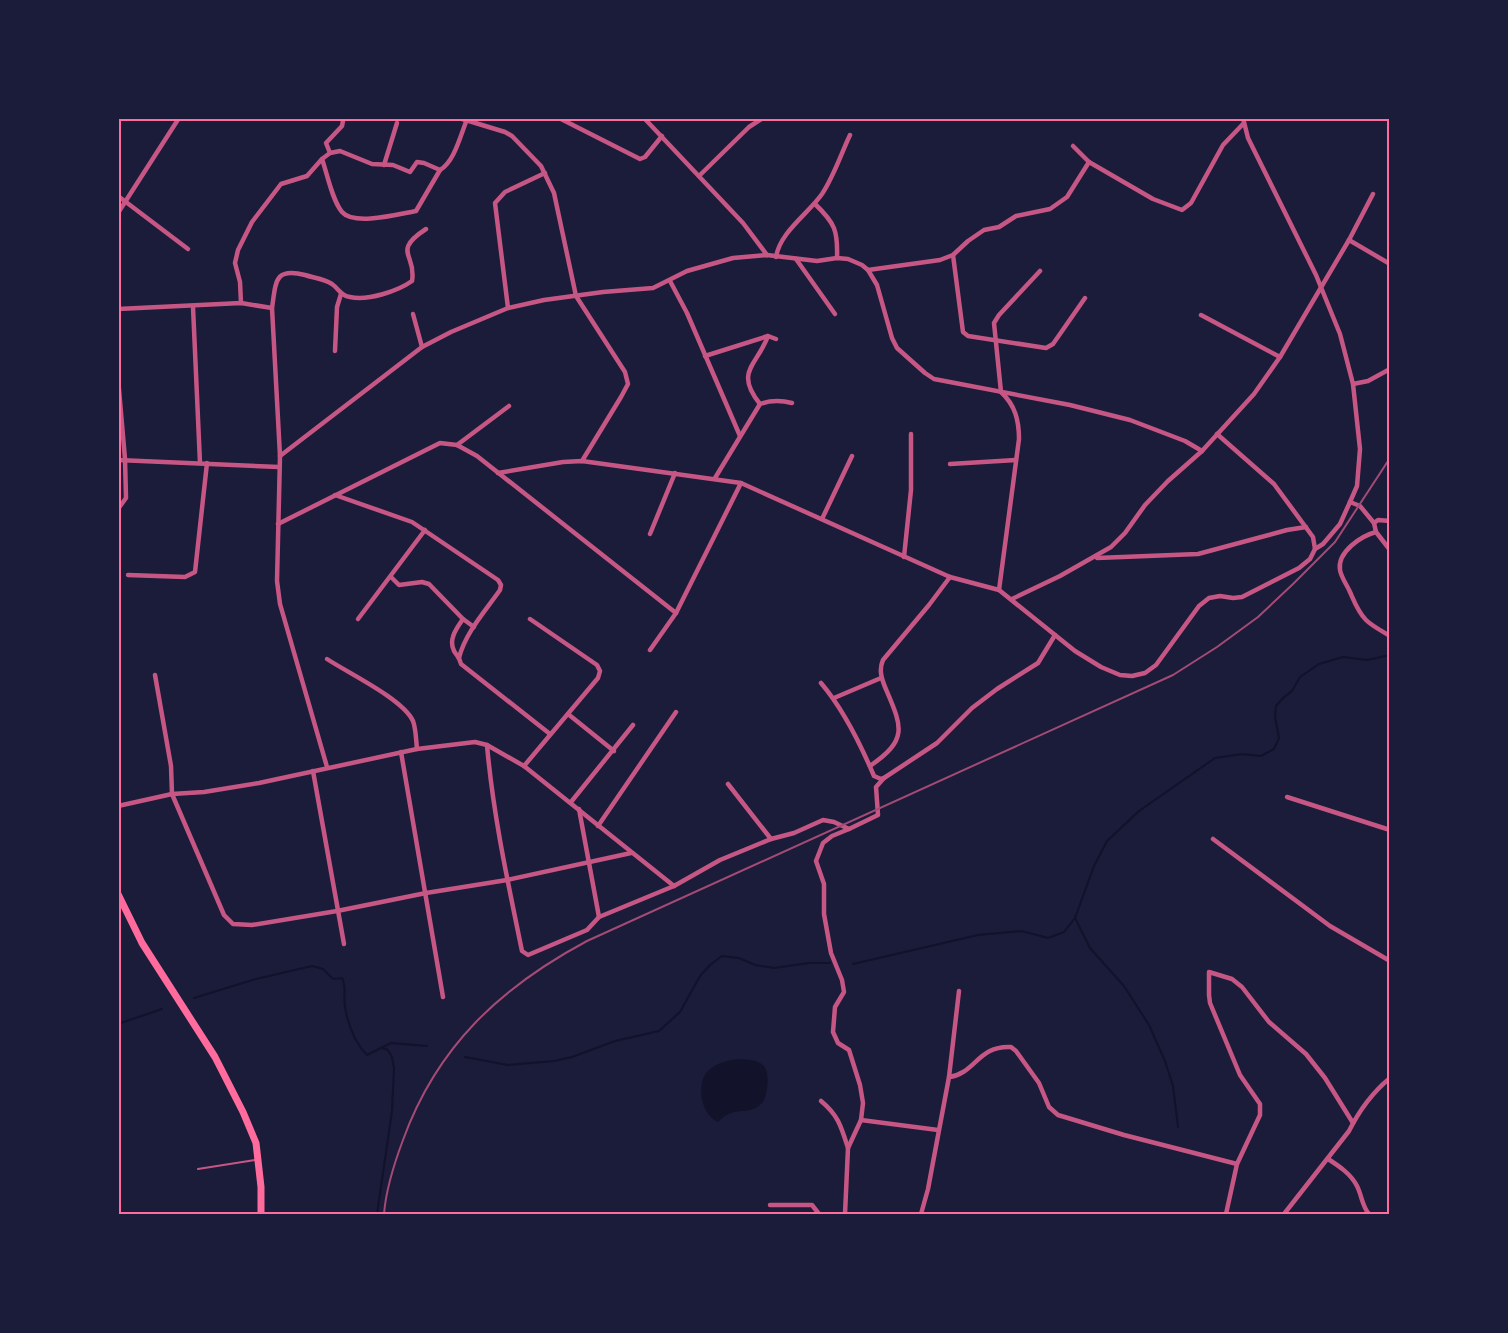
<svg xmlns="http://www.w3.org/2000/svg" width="1508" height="1333" font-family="'Sofia Sans Condensed',sans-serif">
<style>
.water{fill:#12122b}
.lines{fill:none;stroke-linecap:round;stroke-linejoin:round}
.stream{stroke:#12122b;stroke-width:2}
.service{stroke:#c65784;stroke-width:2}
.minor{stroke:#c65784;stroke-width:4.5}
.secondary{stroke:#ff6b9d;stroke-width:7}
.rail{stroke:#a44b75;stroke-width:2}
.neatline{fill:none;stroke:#ff6b9d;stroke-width:2}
</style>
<rect width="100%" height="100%" fill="#1b1b3a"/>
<path class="water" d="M738,1059c23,1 32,4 29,29 -1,7 -2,13 -7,17 -13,11 -26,0 -42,17 -17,-7 -22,-37 -11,-50 8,-9 19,-11 31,-13z"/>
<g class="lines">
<g class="stream">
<polyline points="1075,918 1090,948 1124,986 1149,1025 1165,1061 1173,1086 1178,1127"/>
<polyline points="853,964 978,935 1022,931 1048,938 1064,932 1075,918 1094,866 1107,841 1139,811 1215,758 1242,754 1261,756 1274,749 1279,738 1275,717 1276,706 1283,698 1292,691 1300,677 1319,664 1343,657 1367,660 1390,655"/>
<path d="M194,998l62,-19 56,-13 11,3 10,10 9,-1c5,9 1,18 3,29 3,17 10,36 22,48l24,-12 36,3"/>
<polyline points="118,1024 162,1009"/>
<polyline points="465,1057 508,1065 554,1061 572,1057 615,1041 659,1031 680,1012 700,976 710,965 722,956 739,958 755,965 774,968 809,963 830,963"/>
<polyline points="377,1214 392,1111 394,1068 392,1057 388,1050 382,1048"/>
</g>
<polyline class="service" points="198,1169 255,1160"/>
<g class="minor">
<polyline points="459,118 505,132 512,136 541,166 554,193 576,296 625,372 628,384 621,397 582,461"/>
<polyline points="559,118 640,159 645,157 662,136"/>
<polyline points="644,118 743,223 767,255"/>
<polyline points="1243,118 1248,138 1316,275 1340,334 1353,384 1360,449 1357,486 1350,502 1360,506 1374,523"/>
<polyline points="1073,146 1089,162 1153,199 1182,210 1191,203 1223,145 1243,124"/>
<polyline points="330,153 326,143 342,126 343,121 341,118"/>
<path d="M322,159c5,14 10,41 20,53 12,14 57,2 74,-1l24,-41"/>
<polyline points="384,165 397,123"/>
<polyline points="699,176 749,127 763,118"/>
<polyline points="118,196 188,249"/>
<path d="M815,204c20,19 23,27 22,54"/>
<polyline points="118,213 179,118"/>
<polyline points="1349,240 1390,264"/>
<polyline points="953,255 963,332 968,336 1046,348 1053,344 1085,298"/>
<path d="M776,257c4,-25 32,-43 46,-63 12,-18 19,-40 28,-59"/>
<polyline points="796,259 835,314"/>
<polyline points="868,270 940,260 953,255 968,241 984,230 999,227 1016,216 1050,209 1067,197 1089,162"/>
<polyline points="670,281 687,313 740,436"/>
<path d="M241,303l-1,-21 -5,-19 3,-13 14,-28 29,-38 26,-8 15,-17 8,-6 10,-2 32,13 21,1 17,7 7,-10 7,1 16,7c14,-8 20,-33 26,-48"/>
<polyline points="193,307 200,463"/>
<polyline points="508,308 495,203 505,192 545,173"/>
<polyline points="118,309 241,303 272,308"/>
<polyline points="413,314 422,347"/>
<polyline points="1201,315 1280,357"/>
<polyline points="335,351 337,307 341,294"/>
<polyline points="705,356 768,336 776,339"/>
<polyline points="118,378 125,459 126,498 118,509"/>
<polyline points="1353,384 1368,381 1390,369"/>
<path d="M760,404c-26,-33 -3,-38 8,-68"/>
<polyline points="1217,434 1274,484 1313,537 1315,549"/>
<polyline points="457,445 509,406"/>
<polyline points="280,456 422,347 451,332 508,308 544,300 603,292 653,288 687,271 733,258 767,255 817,261 837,258 848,259 862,265 868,270 877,285 892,338 897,348 925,373 934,379 1070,405 1130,420 1185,441 1202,451"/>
<polyline points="118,460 279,467"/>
<polyline points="950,464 1016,460"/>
<polyline points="498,473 563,462 582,461 741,483 950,577 999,590 1075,651 1101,667 1120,675 1132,676 1145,673 1156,665 1199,606 1209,598 1220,596 1233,598 1242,597 1299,568 1310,559 1315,549 1323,544 1340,524 1350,502"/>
<path d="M715,478l45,-74c11,-4 20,-4 32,-1"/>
<path d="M335,495l77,27 86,58 3,5 -1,5c-14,20 -35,43 -41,68"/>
<polyline points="822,519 852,456"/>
<polyline points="1390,521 1378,520 1374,523 1376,532 1390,550"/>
<polyline points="278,524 440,443 457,445 477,456 676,613"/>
<path d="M1376,532c-15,4 -39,20 -36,38 1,7 7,15 10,22 4,9 8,20 16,28 6,6 16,11 24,16"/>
<polyline points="650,534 675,473"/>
<polyline points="904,557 911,490 911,434"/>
<polyline points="1097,558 1198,554 1287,530 1306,527"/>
<polyline points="128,575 185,577 195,572 207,463"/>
<polyline points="391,577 399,585 422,582 429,584 463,619 474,627"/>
<path d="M999,590l20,-151c0,-19 -4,-34 -18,-47l-7,-69 5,-8 41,-44"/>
<polyline points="1012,599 1060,576 1111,547 1125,533 1145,505 1168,481 1202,451 1254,394 1280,357 1349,240 1373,194"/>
<polyline points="358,619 425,530"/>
<path d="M463,619c-6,9 -15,20 -9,32 3,5 6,7 7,13l89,70"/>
<polyline points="650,650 676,613 741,483"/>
<path d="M327,659c21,14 76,40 86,62 3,8 3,19 4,28"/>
<polyline points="155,675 171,766 172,794 224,915 233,924 252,925 337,911 426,893 507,880 631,853"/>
<path d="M821,683c23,27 39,60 53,93l7,3 3,-1"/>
<polyline points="834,698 881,678"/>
<polyline points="568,714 614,751"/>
<path d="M487,745c6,69 21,138 35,206l6,4 59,-25 12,-13 75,-31 46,-26 51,-21 23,-6 29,-13 11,2 15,7 29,-14 -2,-28 8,-9 53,-35 35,-35 25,-19 41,-26 17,-28"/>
<polyline points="401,752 443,997"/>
<polyline points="524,766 598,678 600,671 597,665 530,619"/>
<path d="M870,766c39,-27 32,-39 15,-79 -4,-10 -6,-18 -2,-27l46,-55 21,-28"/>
<path d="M327,767l-47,-163 -3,-23 3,-125 -8,-148c4,-26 2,-41 33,-33 9,3 19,4 27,9 7,5 9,12 18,13 18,4 48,-6 62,-16 5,-27 -21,-29 14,-52"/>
<polyline points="313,771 344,944"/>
<polyline points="728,784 771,839"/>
<polyline points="1287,797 1390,830"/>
<polyline points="571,802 633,725"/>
<polyline points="118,806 172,794 204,792 259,783 417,749 475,742 487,745 524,766 674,886"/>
<polyline points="579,809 599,917"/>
<polyline points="598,826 676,712"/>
<polyline points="1213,839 1330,926 1390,961"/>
<path d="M949,1077c26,-3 29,-32 62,-30l5,4 23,32 10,24 9,8 66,20 113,29"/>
<path d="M821,1101c17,14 20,25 27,47"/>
<polyline points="861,1120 938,1130"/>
<path d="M1328,1159c11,7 23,15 29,27 5,10 5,20 12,28"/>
<polyline points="770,1205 812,1205 819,1214"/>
<polyline points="845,1214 848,1148 861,1120 863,1103 860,1085 849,1050 838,1043 833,1032 835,1007 844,992 842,980 831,953 824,914 824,884 816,861 823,843 832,836 849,829"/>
<polyline points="921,1214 928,1189 949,1077 959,991"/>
<polyline points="1226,1214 1237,1164 1260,1115 1260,1104 1240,1075 1210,1003 1209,995 1209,972 1232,979 1242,987 1269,1022 1306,1054 1325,1078 1353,1123"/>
<path d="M1284,1214l65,-83c10,-20 24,-39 41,-53"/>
</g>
<polyline class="secondary" points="118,894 142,943 215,1057 243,1112 256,1143 261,1187 261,1214"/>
<path class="rail" d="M384,1214c2,-26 10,-50 19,-74 34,-94 98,-153 184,-199l586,-266 44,-28 41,-30 35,-33 42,-42 55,-84"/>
</g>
<rect width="1508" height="1333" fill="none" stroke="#1b1b3a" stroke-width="240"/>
<rect x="120" y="120" width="1268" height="1093" class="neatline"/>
</svg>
